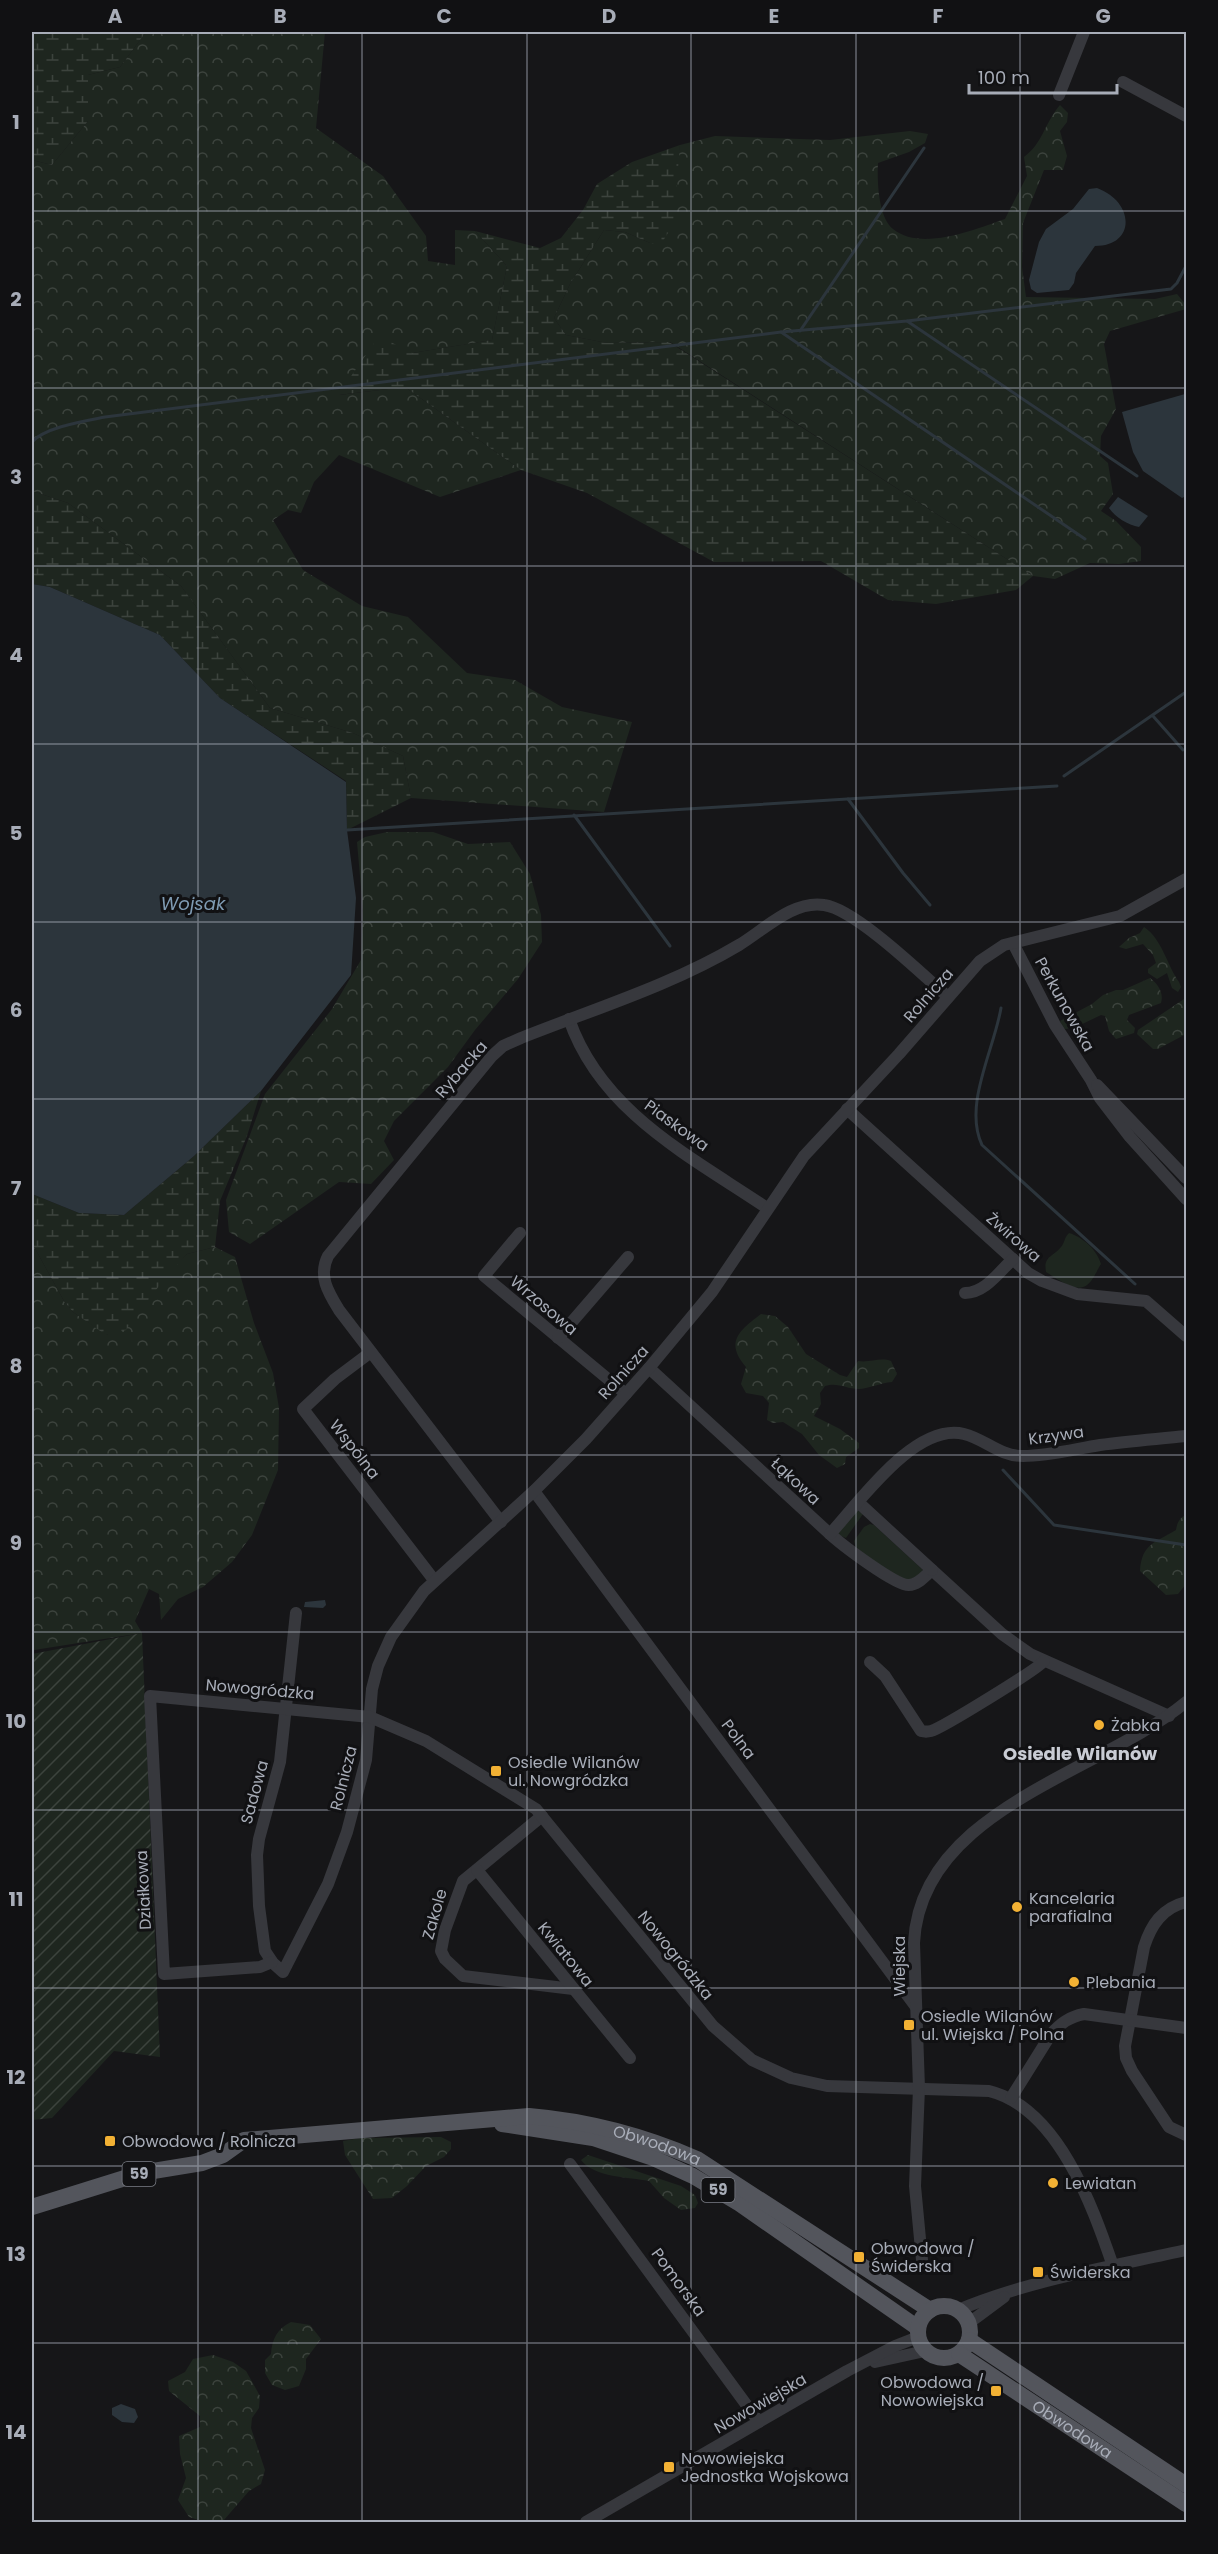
<svg xmlns="http://www.w3.org/2000/svg" width="1218" height="2554" font-family="Poppins,sans-serif">
<style>
.grass{fill:#1e261f}
.forest{fill:url(#forest-crowns)}
.wetland{fill:url(#wetland-marsh)}
.garden{fill:url(#garden-furrows)}
.water{fill:#2c353c}
.lines{fill:none;stroke-linecap:round;stroke-linejoin:round}
.stream{stroke:#2c353c;stroke-width:3}
.minor{stroke:#37383d;stroke-width:12}
.major{stroke:#53555c;stroke-width:16}
.grid{fill:none;stroke:#a8adb8;stroke-width:1.5;stroke-opacity:0.55}
.poi-dot{fill:#f2b134;stroke:#111113;stroke-width:2}
.labels{text-anchor:middle;stroke-width:6;stroke-linejoin:round;paint-order:stroke}
.shield{fill:#111113;stroke:#7b7e86;stroke-width:1.5}
.shield-label{font-size:15px;font-weight:bold;fill:#a8adb8}
.street-label{font-size:16px;fill:#a8adb8;stroke:#111113}
.poi-label{font-size:16px;fill:#a8adb8;stroke:#111113;text-anchor:start}
.water-label{font-size:18px;font-style:italic;fill:#7f9bb3;stroke:#111113}
.neighbourhood-label{font-size:18px;font-weight:bold;fill:#c9ccd4;stroke:#111113}
.neatline{fill:none;stroke:#a8adb8;stroke-width:2}
.grid-label{font-size:20px;text-anchor:middle;font-weight:bold;fill:#a8adb8}
</style>
<defs>
<pattern id="forest-crowns" width="20" height="18" patternUnits="userSpaceOnUse" patternTransform="scale(1.5)"><rect width="20" height="18" fill="#1e261f"/><path d="M2 6a3 3 0 1 1 6 0M12 15a3 3 0 1 1 6 0" fill="none" stroke="#3c433d"/></pattern>
<pattern id="wetland-marsh" width="20" height="14" patternUnits="userSpaceOnUse" patternTransform="scale(1.5)"><rect width="20" height="14" fill="#1e261f"/><path d="M1 5h8M5 5V1M11 12h8M15 12V8" fill="none" stroke="#3c433d"/></pattern>
<pattern id="garden-furrows" width="10" height="10" patternUnits="userSpaceOnUse" patternTransform="scale(1.5)"><rect width="10" height="10" fill="#1e261f"/><path d="M-1 1l2-2M0 10L10 0M9 11l2-2" fill="none" stroke="#3c433d"/></pattern>
</defs>
<rect width="100%" height="100%" fill="#161618"/>
<g class="grass">
<path d="M1069,1233c14,4 28,17 32,31 -4,6 -8,17 -14,21 -11,9 -31,-7 -41,-13 -3,-16 7,-15 15,-25 4,-5 3,-9 8,-14z"/>
<polygon points="857,1510 863,1514 846,1538 836,1534"/>
<path d="M870,1524l4,1 49,45c-4,7 -13,10 -22,10l-44,-29 -3,-10 10,-14z"/>
</g>
<g class="forest">
<polygon points="146,32 325,32 316,128 383,176 426,236 428,261 455,265 455,230 475,231 507,266 492,340 412,353 339,395 405,387 521,470 440,497 339,455 314,482 301,513 288,510 273,520 303,570 362,606 408,617 467,673 515,680 562,707 632,722 604,812 411,798 403,756 353,733 270,708 181,586 68,503 32,491 32,160 52,165 88,121 88,75 120,67"/>
<path d="M1060,105l8,8 -1,9 -7,9 7,25 -4,14h-19l-21,53 -1,44 4,30 129,2 22,-5 9,11v4l-76,22 -6,13 12,65 -15,27 -1,20 8,7 5,31 -12,17 15,10 25,26v14l-22,3 -29,-1 -35,16 -22,-3 -363,-234 -63,1 -41,-8 -12,-17 16,-34 34,-54 21,2 25,11 24,-59 6,-39 35,-9 115,4 80,-9 18,3 -3,9 -16,9 -31,11c-1,17 0,54 15,66 28,23 83,0 112,-10l22,-43 -3,-19c19,-14 20,-33 36,-52z"/>
<polygon points="387,832 433,832 468,844 510,842 530,874 541,915 542,942 518,979 475,1030 448,1067 394,1121 384,1141 394,1160 371,1184 339,1182 250,1244 229,1232 226,1200 265,1094 332,1009 361,960 363,910 357,842 365,837"/>
<path d="M1144,927c18,12 23,38 35,55l2,5 -3,5 -6,-4 -5,-15 -10,6 -9,-6v-4l8,-6 -3,-8 -10,-11 -17,5 -7,-2 10,-9 11,-5z"/>
<path d="M1150,978c8,6 14,15 11,25l-32,12 -2,5 8,8 -1,5 -18,6 -7,-8 -4,-15 -4,-1 -25,12 -10,2 -4,-1 -2,-7 32,-17 11,-9 13,-5h7z"/>
<polygon points="1184,999 1186,1001 1186,1034 1158,1049 1153,1049 1137,1034 1138,1030"/>
<polygon points="32,1243 64,1301 73,1312 107,1335 187,1254 215,1247 235,1257 254,1323 273,1373 279,1408 278,1470 252,1535 232,1562 203,1587 178,1599 161,1620 159,1594 149,1589 135,1621 142,1633 34,1650 32,1649"/>
<path d="M761,1314l14,2 13,11 18,27 34,21 7,2 11,-16c12,2 22,-4 33,0l6,13 -5,8c-12,1 -25,7 -33,7 -13,0 -21,-7 -34,-3l-5,7 1,11 -7,12 26,13 19,14v5l-13,9 -1,7 -8,4 -18,-13 -17,-21 -19,-12 -10,1 -6,-3 2,-17 -6,-7 -17,-3 -5,-9 5,-17c-22,-25 -6,-37 15,-53z"/>
<path d="M1186,1515v69l-8,10 -12,1 -26,-24c2,-28 15,-28 36,-41 1,-7 4,-13 10,-15z"/>
<polygon points="441,2137 451,2142 451,2149 444,2157 426,2166 407,2186 392,2198 373,2199 345,2155 343,2141 360,2138"/>
<path d="M588,2155l93,31 14,9 3,8 -3,5 -14,2 -17,-12 -15,-17c-20,-4 -54,-3 -68,-21z"/>
<path d="M291,2322l19,3 11,14 -15,20v10l-7,17 -14,4 -13,-5 -7,-12v-13l6,-6c1,-15 6,-25 20,-32z"/>
<polygon points="213,2355 233,2362 246,2371 260,2396 259,2408 252,2418 251,2428 265,2470 261,2484 249,2491 224,2520 205,2522 189,2517 178,2500 186,2478 180,2454 179,2436 200,2427 200,2416 169,2391 168,2381 185,2372 193,2359"/>
</g>
<g class="wetland">
<polygon points="32,32 146,32 120,67 88,75 88,121 52,165 32,160"/>
<polygon points="680,145 673,225 661,244 650,243 625,232 604,230 570,284 554,318 566,335 607,343 669,342 1033,576 1016,590 936,604 888,600 821,561 714,562 587,493 521,470 405,387 338,395 379,336 412,353 492,340 507,266 475,231 540,248 561,238 583,210 597,184 632,162"/>
<polygon points="32,491 68,503 181,586 270,708 353,733 403,756 411,798 347,830 346,781 220,698 160,635 50,587 32,584"/>
<polygon points="261,1091 247,1136 220,1201 215,1247 187,1254 162,1282 126,1330 106,1335 73,1312 64,1301 32,1243 32,1194 79,1213 124,1215 194,1156"/>
</g>
<polygon class="garden" points="142,1633 160,2057 114,2051 52,2118 32,2120 32,1654"/>
<g class="water">
<path d="M1097,188c38,14 39,58 -2,58l-19,27 -2,10 -5,7 -32,3 -6,-4 -2,-9 10,-38 7,-13 27,-20 16,-20z"/>
<polygon points="1185,394 1186,496 1182,498 1143,471 1133,452 1122,412"/>
<path d="M1118,497l30,19 -9,11c-11,-2 -24,-10 -30,-19z"/>
<polygon points="32,584 50,587 160,635 220,698 346,782 347,830 356,898 351,975 261,1091 194,1156 124,1215 79,1213 32,1194"/>
<polygon points="325,1600 326,1605 323,1608 304,1607 305,1602"/>
<polygon points="121,2404 135,2409 138,2417 134,2423 122,2422 112,2415 112,2408"/>
</g>
<g class="lines">
<g class="stream">
<polyline points="907,321 1137,476"/>
<polyline points="800,331 924,148"/>
<polyline points="781,332 1085,539"/>
<path d="M32,442c13,-15 53,-21 73,-25l676,-85 126,-11 264,-32 6,-6 9,-17"/>
<polyline points="1153,716 1183,750"/>
<polyline points="1064,776 1186,692"/>
<polyline points="848,799 903,873 930,905"/>
<polyline points="574,815 670,946"/>
<polyline points="347,830 1057,786"/>
<path d="M1001,1008c-7,42 -38,97 -19,137l153,139"/>
<polyline points="1003,1470 1054,1525 1186,1545"/>
</g>
<g class="minor">
<polyline points="1123,82 1186,116"/>
<polyline points="1059,95 1084,32"/>
<polyline points="1013,943 1055,1025 1091,1080 1100,1098 1130,1137 1186,1199"/>
<path d="M569,1019c32,93 121,137 198,189"/>
<polyline points="1097,1085 1186,1178"/>
<polyline points="847,1109 1028,1273 1042,1281 1077,1294 1146,1301 1186,1336"/>
<polyline points="520,1233 484,1276 626,1394"/>
<path d="M965,1293c20,0 34,-21 48,-34"/>
<polyline points="558,1338 628,1257"/>
<polyline points="371,1352 335,1379 303,1409 434,1580"/>
<path d="M649,1368l181,166c12,11 66,52 79,51 9,0 16,-9 23,-15l70,64 28,20 139,62"/>
<polyline points="534,1491 916,2007"/>
<polyline points="859,1503 932,1570"/>
<path d="M501,1522l-162,-212c-11,-18 -21,-34 -11,-54l164,-200 11,-10 18,-8c73,-29 151,-53 218,-93 25,-15 54,-45 85,-40 31,4 98,69 124,92"/>
<path d="M830,1534c29,-31 85,-112 134,-100 21,5 35,22 59,22 25,0 52,-7 77,-11 29,-4 58,-6 86,-9"/>
<polyline points="296,1613 280,1762 259,1839 257,1855 259,1906 265,1951 273,1963 283,1972 328,1884 347,1832 366,1760 372,1689 378,1666 391,1637 424,1591 534,1491 586,1439 649,1368 712,1292 804,1156 899,1054 980,961 1004,945 1120,916 1186,879"/>
<path d="M870,1662l15,14 36,55c4,1 6,1 10,0 11,-3 107,-62 113,-70"/>
<polyline points="542,1816 463,1881 445,1930 441,1951 445,1959 463,1976 573,1989"/>
<polyline points="477,1870 630,2058"/>
<path d="M1186,1902c-24,6 -35,23 -42,45l-19,99 1,12 6,13 37,56 17,8"/>
<path d="M272,1962l-12,5 -96,7 -14,-278 220,21 56,24 110,68 177,217 39,34 39,18 36,8 162,5c69,17 103,114 124,175"/>
<path d="M1011,2098l40,-64c10,-11 18,-17 33,-20l102,14"/>
<polyline points="570,2164 759,2422"/>
<path d="M922,2260l-7,-74 4,-98 -5,-145c6,-134 188,-171 272,-241"/>
<path d="M958,2310c72,-30 152,-43 228,-60"/>
<polyline points="969,2323 1004,2297"/>
<polyline points="875,2362 925,2351"/>
<polyline points="586,2522 847,2371 895,2346 918,2337"/>
</g>
<g class="major">
<polyline points="502,2124 593,2138 653,2158 693,2176 740,2204 918,2328"/>
<path id="s1" d="M32,2207l109,-34 61,-10 21,-8 21,-15 285,-24c59,5 113,19 168,43l233,151"/>
<circle cx="944" cy="2332" r="26"/>
<polyline points="969,2340 1186,2485"/>
<path id="s2" d="M959,2354l227,150"/>
</g>
</g>
<path class="grid" d="M198,32v2490M362,32v2490M527,32v2490M691,32v2490M856,32v2490M1020,32v2490M32,211h1154M32,388h1154M32,566h1154M32,744h1154M32,922h1154M32,1099h1154M32,1277h1154M32,1455h1154M32,1632h1154M32,1810h1154M32,1988h1154M32,2166h1154M32,2343h1154"/>
<g class="poi-dot">
<circle cx="1099" cy="1725" r="6"/>
<rect x="490" y="1765" width="12" height="12" rx="3"/>
<circle cx="1017" cy="1907" r="6"/>
<circle cx="1074" cy="1982" r="6"/>
<rect x="903" y="2019" width="12" height="12" rx="3"/>
<rect x="104" y="2135" width="12" height="12" rx="3"/>
<circle cx="1053" cy="2183" r="6"/>
<rect x="853" y="2251" width="12" height="12" rx="3"/>
<rect x="1032" y="2266" width="12" height="12" rx="3"/>
<rect x="990" y="2385" width="12" height="12" rx="3"/>
<rect x="663" y="2461" width="12" height="12" rx="3"/>
</g>
<g class="labels">
<g class="shield">
<rect x="122.5" y="2162" width="33" height="24" rx="4.5"/>
<rect x="701.5" y="2178" width="33" height="24" rx="4.5"/>
</g>
<g class="shield-label">
<text x="139" y="2179">59</text>
<text x="718" y="2195">59</text>
</g>
<g class="street-label">
<text transform="translate(928 995) rotate(-49)" y="6">Rolnicza</text>
<text transform="translate(1065 1004) rotate(61)" y="6">Perkunowska</text>
<text transform="translate(461 1069) rotate(-49)" y="6">Rybacka</text>
<text transform="translate(677 1125) rotate(36)" y="6">Piaskowa</text>
<text transform="translate(1014 1237) rotate(41)" y="6">Żwirowa</text>
<text transform="translate(544 1305) rotate(40)" y="6">Wrzosowa</text>
<text transform="translate(623 1372) rotate(-48)" y="6">Rolnicza</text>
<text transform="translate(1056 1435) rotate(-8)" y="6">Krzywa</text>
<text transform="translate(355 1449) rotate(52)" y="6">Wspólna</text>
<text transform="translate(796 1481) rotate(43)" y="6">Łąkowa</text>
<text transform="translate(260 1689) rotate(5)" y="6">Nowogródzka</text>
<text transform="translate(739 1739) rotate(53)" y="6">Polna</text>
<text transform="translate(343 1778) rotate(-76)" y="6">Rolnicza</text>
<text transform="translate(254 1792) rotate(-75)" y="6">Sadowa</text>
<text transform="translate(143 1890) rotate(-93)" y="6">Działkowa</text>
<text transform="translate(434 1914) rotate(-74)" y="6">Zakole</text>
<text transform="translate(566 1954) rotate(51)" y="6">Kwiatowa</text>
<text transform="translate(676 1955) rotate(51)" y="6">Nowogródzka</text>
<text transform="translate(899 1966) rotate(-90)" y="6">Wiejska</text>
<text dy="6" stroke="none"><textPath href="#s1" startOffset="642">Obwodowa</textPath></text>
<text transform="translate(679 2282) rotate(54)" y="6">Pomorska</text>
<text transform="translate(760 2403) rotate(-30)" y="6">Nowowiejska</text>
<text dy="6" stroke="none"><textPath href="#s2" startOffset="136">Obwodowa</textPath></text>
</g>
<g class="poi-label">
<text x="1111" y="1731">Żabka</text>
<text x="508" y="1768">Osiedle Wilanów<tspan x="508" dy="18">ul. Nowgródzka</tspan></text>
<text x="1029" y="1904">Kancelaria<tspan x="1029" dy="18">parafialna</tspan></text>
<text x="1086" y="1988">Plebania</text>
<text x="921" y="2022">Osiedle Wilanów<tspan x="921" dy="18">ul. Wiejska / Polna</tspan></text>
<text x="122" y="2147">Obwodowa / Rolnicza</text>
<text x="1065" y="2189">Lewiatan</text>
<text x="871" y="2254">Obwodowa /<tspan x="871" dy="18">Świderska</tspan></text>
<text x="1050" y="2278">Świderska</text>
<text x="984" y="2388" text-anchor="end">Obwodowa /<tspan x="984" dy="18">Nowowiejska</tspan></text>
<text x="681" y="2464">Nowowiejska<tspan x="681" dy="18">Jednostka Wojskowa</tspan></text>
</g>
<g class="water-label">
<text x="193" y="910">Wojsak</text>
</g>
<g class="neighbourhood-label">
<text x="1080" y="1760">Osiedle Wilanów</text>
</g>
</g>
<rect width="1218" height="2554" fill="none" stroke="#111113" stroke-width="66"/>
<path d="M969 84v9h148v-9" fill="none" stroke="#a8adb8" stroke-width="3"/>
<text x="978" y="84" font-size="18" fill="#a8adb8" stroke="#111113" stroke-width="4.5" paint-order="stroke">100 m</text>
<rect x="33" y="33" width="1152" height="2488" class="neatline"/>
<g class="grid-label">
<text x="115" y="23">A</text>
<text x="280" y="23">B</text>
<text x="444" y="23">C</text>
<text x="609" y="23">D</text>
<text x="774" y="23">E</text>
<text x="938" y="23">F</text>
<text x="1103" y="23">G</text>
<text x="16" y="129">1</text>
<text x="16" y="306">2</text>
<text x="16" y="484">3</text>
<text x="16" y="662">4</text>
<text x="16" y="840">5</text>
<text x="16" y="1017">6</text>
<text x="16" y="1195">7</text>
<text x="16" y="1373">8</text>
<text x="16" y="1550">9</text>
<text x="16" y="1728">10</text>
<text x="16" y="1906">11</text>
<text x="16" y="2084">12</text>
<text x="16" y="2261">13</text>
<text x="16" y="2439">14</text>
</g>
</svg>
